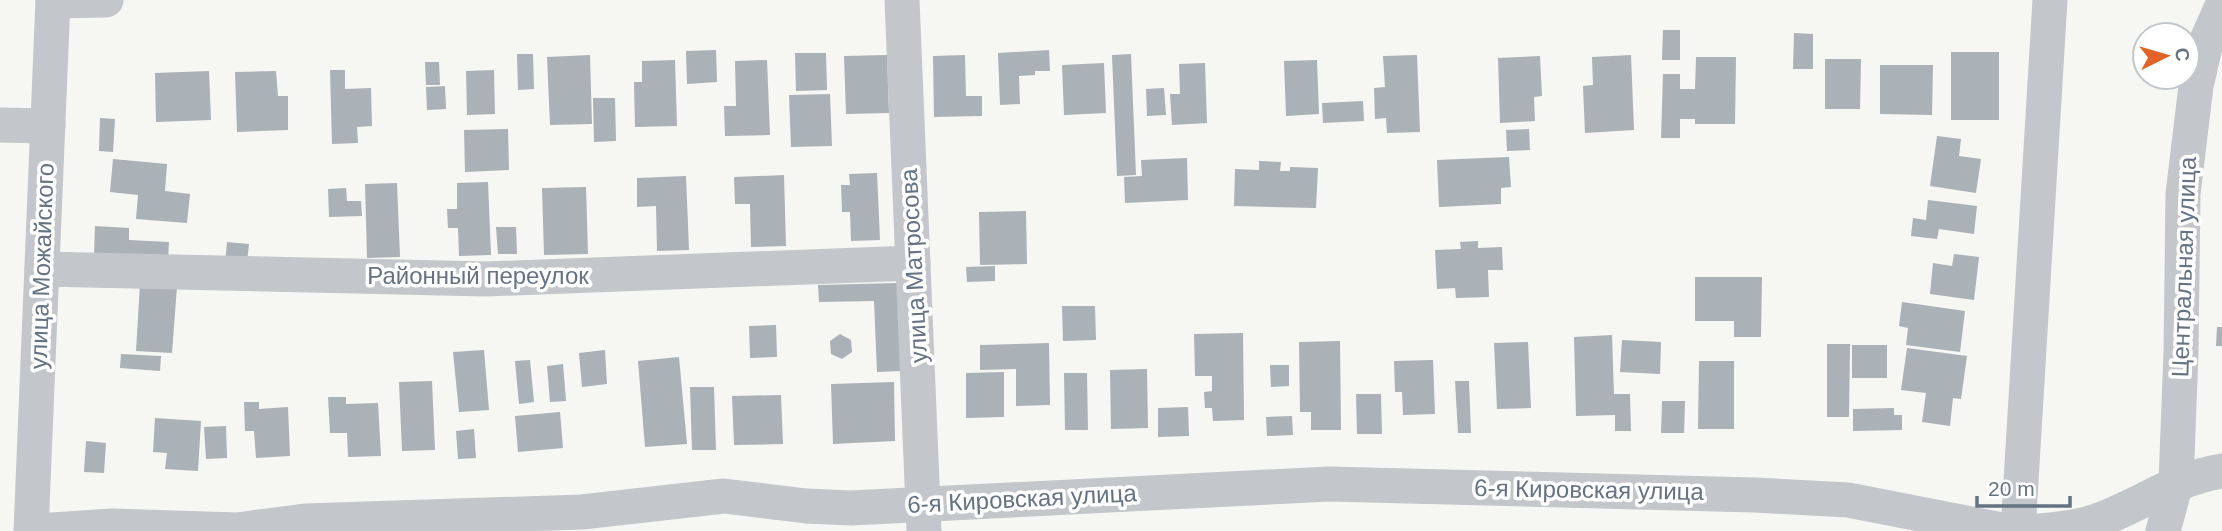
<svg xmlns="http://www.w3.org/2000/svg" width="2222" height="531" font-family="Arial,sans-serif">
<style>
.building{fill:#aab1b7}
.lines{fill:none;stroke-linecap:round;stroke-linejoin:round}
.minor{stroke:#c3c6ca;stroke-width:35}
.labels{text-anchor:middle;stroke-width:7;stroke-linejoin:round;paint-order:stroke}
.street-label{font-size:24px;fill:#657383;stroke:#fff}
</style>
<rect width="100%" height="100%" fill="#f6f6f3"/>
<g class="building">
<polygon points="1663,30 1680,30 1680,60 1662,60"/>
<polygon points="1794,33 1813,34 1813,69 1793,69"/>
<polygon points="716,50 717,82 687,84 686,51"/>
<polygon points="1049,50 1050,71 1035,71 1035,75 1019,76 1020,104 1000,105 998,53"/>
<rect x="1951" y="52" width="48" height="68"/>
<polygon points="795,53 826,53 827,90 796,91"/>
<polygon points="517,54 533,54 534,89 518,90"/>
<polygon points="1131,54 1136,175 1117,176 1112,55"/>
<polygon points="590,55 592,124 550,125 547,57"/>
<polygon points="887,55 889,113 846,114 844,56"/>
<polygon points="965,55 966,96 982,96 982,116 934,117 933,56"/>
<polygon points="1417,55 1420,132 1387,133 1386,118 1375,119 1374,88 1385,87 1383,56"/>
<polygon points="1631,55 1634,130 1585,133 1583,86 1593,85 1592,57"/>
<polygon points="1540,56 1542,96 1534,97 1535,121 1500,123 1498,58"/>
<polygon points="1696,57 1736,57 1735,124 1695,124 1695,119 1680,119 1680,138 1661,138 1663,74 1680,74 1680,89 1695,89"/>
<polygon points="1825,59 1861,59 1860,109 1825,109"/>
<polygon points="675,60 677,126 635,127 634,82 642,82 642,61"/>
<polygon points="767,60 770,135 725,136 724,106 736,106 735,61"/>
<polygon points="1317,60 1319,114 1286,116 1284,61"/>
<polygon points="425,62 439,62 440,85 426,85"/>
<polygon points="1104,63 1106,113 1064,115 1062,65"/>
<polygon points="1205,63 1207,123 1172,125 1170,94 1180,94 1179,64"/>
<polygon points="1880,65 1933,65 1932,115 1880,114"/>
<polygon points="330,70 345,70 345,89 371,88 372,126 357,127 358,143 332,144"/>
<polygon points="494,70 495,114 467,115 466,71"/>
<polygon points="209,71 211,120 156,122 155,73"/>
<polygon points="276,71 278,96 288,96 288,130 237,132 235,72"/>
<polygon points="445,86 446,109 427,110 426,87"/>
<polygon points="1164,88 1166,115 1147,116 1146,89"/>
<polygon points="830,94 832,146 791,147 789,95"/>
<polygon points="593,98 615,98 616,141 594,142"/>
<polygon points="1363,101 1364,121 1323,123 1322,103"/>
<polygon points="100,118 115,119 113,152 99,151"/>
<polygon points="508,129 509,170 465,172 464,130"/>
<polygon points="1529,129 1530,150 1507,151 1506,130"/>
<polygon points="1937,136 1961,139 1959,156 1981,159 1976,193 1930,186"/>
<polygon points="1509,157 1511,187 1501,188 1501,204 1439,207 1437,160"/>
<polygon points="1187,158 1188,200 1125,203 1124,177 1142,176 1141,160"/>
<polygon points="113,159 167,164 165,191 190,194 187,223 136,219 138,195 110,192"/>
<polygon points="1259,161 1281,162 1280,171 1290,171 1290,167 1318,168 1316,208 1234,206 1235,169 1259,170"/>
<polygon points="877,173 880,240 851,241 850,212 842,212 841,185 850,185 849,174"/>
<polygon points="784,175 786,246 751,247 750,204 735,204 734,177"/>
<polygon points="686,176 689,250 657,251 656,206 637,207 637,178"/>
<polygon points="488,182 491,255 459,256 458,228 448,228 447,209 457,209 457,183"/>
<polygon points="397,183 400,257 367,258 365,184"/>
<polygon points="586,187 588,254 544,255 542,188"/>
<polygon points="346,188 347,201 361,201 362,216 329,217 328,189"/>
<polygon points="1928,200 1977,206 1974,234 1939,229 1937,239 1911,236 1913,218 1926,220"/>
<polygon points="1026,211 1027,264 980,265 979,212"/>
<polygon points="95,226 129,228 129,240 169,242 168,260 94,256"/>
<polygon points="496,227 516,227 517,254 498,254"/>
<polygon points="1478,241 1478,248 1502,247 1503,270 1488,270 1489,297 1456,298 1455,288 1437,289 1435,250 1461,249 1460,242"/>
<polygon points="227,242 249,244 247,263 225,262"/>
<polygon points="1954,254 1979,257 1974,300 1930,294 1933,263 1952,266"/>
<polygon points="995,266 995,281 967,282 966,267"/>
<polygon points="1695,277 1762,277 1761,337 1734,337 1734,321 1695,321"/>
<polygon points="898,283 901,371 877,372 874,301 819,302 818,285"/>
<polygon points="140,284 177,286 172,353 136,351"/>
<polygon points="1902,302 1965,311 1960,352 1906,345 1908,328 1899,326"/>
<polygon points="1062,306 1095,306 1096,340 1063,341"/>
<polygon points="776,325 777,357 750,358 749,326"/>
<polygon points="2217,327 2222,327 2222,346 2216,346"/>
<polygon points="1243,333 1244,420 1213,421 1212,408 1205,408 1204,392 1212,391 1212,376 1195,376 1194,334"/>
<polygon points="840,334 851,340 852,352 842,359 831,354 830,341"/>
<polygon points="1612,335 1614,394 1630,394 1631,431 1615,431 1615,415 1576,416 1574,337"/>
<polygon points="1622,340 1661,342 1660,374 1620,372"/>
<polygon points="1340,341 1341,430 1311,430 1311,412 1300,412 1299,342"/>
<polygon points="1528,342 1531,408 1497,409 1494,343"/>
<polygon points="1049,343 1050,405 1016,406 1016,369 980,370 980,345"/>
<polygon points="1827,344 1850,344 1849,417 1827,417"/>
<rect x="1852" y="345" width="35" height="33"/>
<polygon points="1907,348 1967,356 1961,399 1953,398 1950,426 1922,422 1926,393 1901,390"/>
<polygon points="484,350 489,410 459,412 453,352"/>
<polygon points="605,350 607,384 582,387 579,353"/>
<polygon points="121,354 161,356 160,371 120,368"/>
<polygon points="679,357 687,444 645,447 638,361"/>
<polygon points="530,360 534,402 519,404 515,361"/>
<polygon points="1433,360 1435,414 1403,415 1402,392 1395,392 1394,361"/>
<polygon points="1699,361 1734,361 1734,429 1698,429"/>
<polygon points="563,364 566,401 550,402 547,366"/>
<polygon points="1270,365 1289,365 1289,386 1271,387"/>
<polygon points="1147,369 1148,428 1111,429 1110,370"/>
<polygon points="1004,372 1004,417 966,418 966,373"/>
<polygon points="1064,373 1087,373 1088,430 1065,430"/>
<polygon points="432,381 435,450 402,451 399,382"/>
<polygon points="1455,381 1469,381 1471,433 1458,433"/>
<polygon points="894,382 895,441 833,444 831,384"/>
<polygon points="690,387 714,387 716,450 692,450"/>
<polygon points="1356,394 1381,394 1382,434 1357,434"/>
<polygon points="781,395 783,444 734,445 732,396"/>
<polygon points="328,397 346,397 346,404 378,403 381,456 348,457 347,433 330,433"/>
<polygon points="1662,401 1685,401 1684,433 1661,433"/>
<polygon points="244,402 259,402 259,409 288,407 290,456 256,458 254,431 245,431"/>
<polygon points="1188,407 1189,436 1158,437 1158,408"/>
<polygon points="1894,408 1894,415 1902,415 1902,430 1853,431 1853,409"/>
<polygon points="560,412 563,448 518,452 515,416"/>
<polygon points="1292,416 1293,435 1267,436 1266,417"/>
<polygon points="155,418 201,421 198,471 165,469 167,453 153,452"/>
<polygon points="226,426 227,458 206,459 204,427"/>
<polygon points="474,429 476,458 458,459 456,431"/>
<polygon points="86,441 106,443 104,473 84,472"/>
</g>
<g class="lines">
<g class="minor">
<polyline points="902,0 924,531"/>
<polyline points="53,1 106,0"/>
<polyline points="0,125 48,126"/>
<polyline points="42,269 486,279 913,263"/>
<polyline points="31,531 53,0"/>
<polyline points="37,531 112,526 237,530 305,521 582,512 724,496 806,506 851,508 1329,484 1754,495 1848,500 2007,531"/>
<polyline points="2018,531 2050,0"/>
<path d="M2039,531c22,-2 43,-4 63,-12 44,-17 72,-40 120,-48"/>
<polyline points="2163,531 2176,483 2181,352 2183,194 2196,86 2206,42 2222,6"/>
</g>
</g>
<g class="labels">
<g class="street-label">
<text transform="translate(42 266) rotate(-88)" y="8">улица Можайского</text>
<text transform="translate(914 266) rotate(-93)" y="8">улица Матросова</text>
<text transform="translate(2184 267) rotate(-88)" y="8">Центральная улица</text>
<text x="478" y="284">Районный переулок</text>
<text transform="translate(1589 490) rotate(1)" y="8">6-я Кировская улица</text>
<text transform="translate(1022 499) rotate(-3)" y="8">6-я Кировская улица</text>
</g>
</g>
<g transform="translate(2166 56) rotate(85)"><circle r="33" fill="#ffffff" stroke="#c1c7cd" stroke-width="2"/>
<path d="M0-5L12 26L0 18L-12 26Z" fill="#e16328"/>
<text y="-10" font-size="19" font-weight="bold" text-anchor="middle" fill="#657383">С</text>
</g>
<path d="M1977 496v10h93v-10" fill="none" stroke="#657383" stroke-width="3.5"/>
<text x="1988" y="496" font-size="21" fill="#657383" stroke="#ffffff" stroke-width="5" paint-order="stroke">20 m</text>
</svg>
